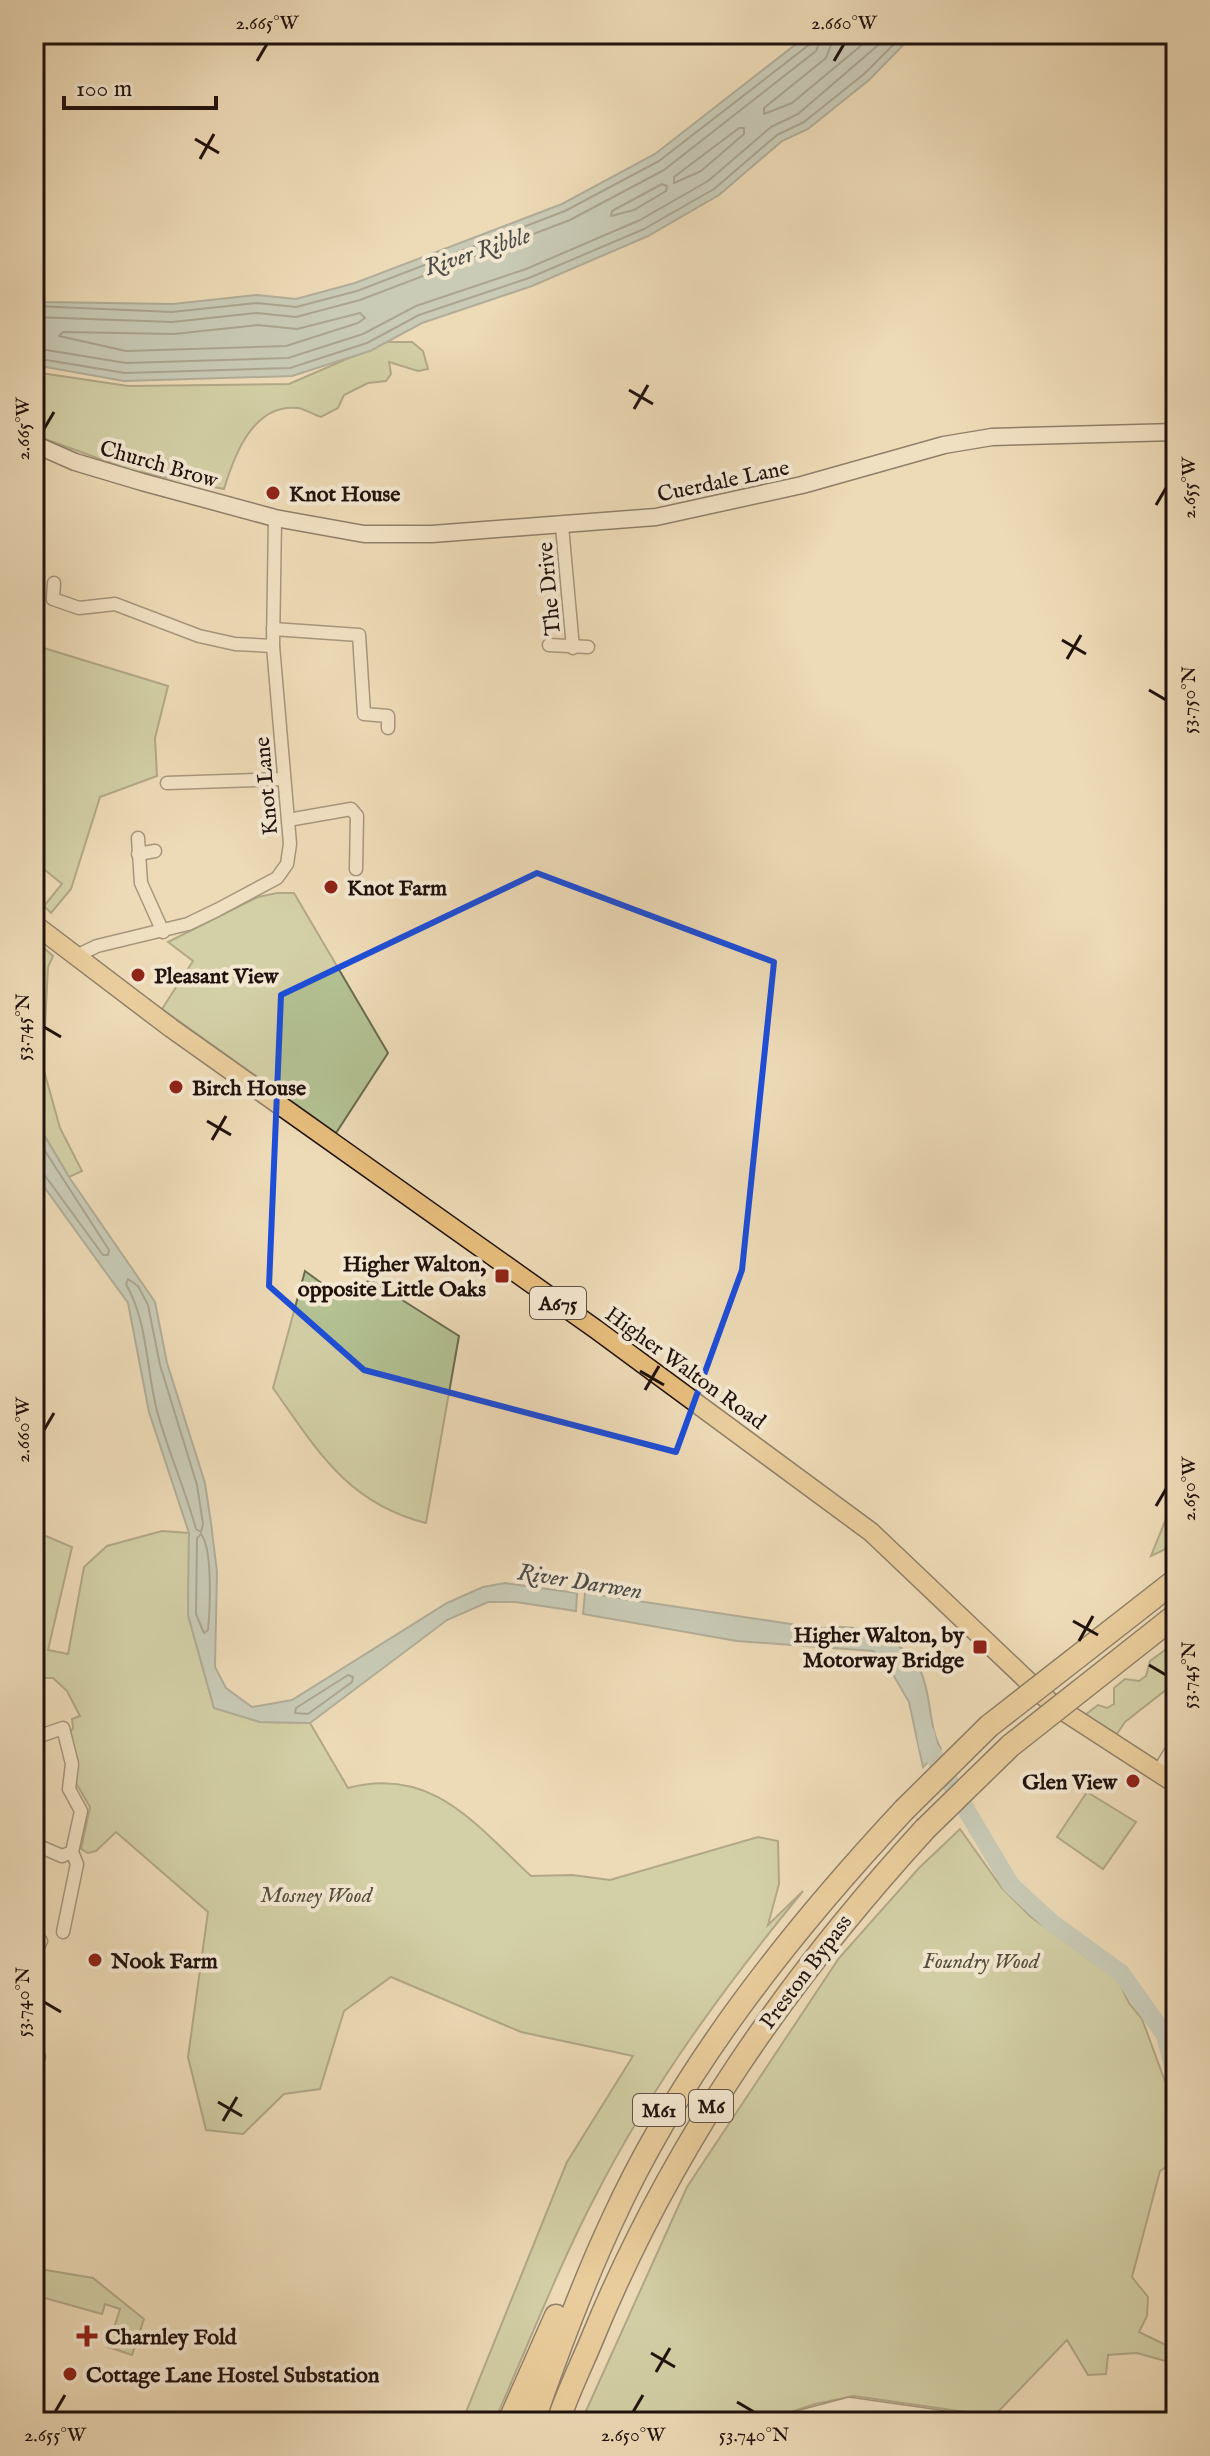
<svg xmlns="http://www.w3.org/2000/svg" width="1210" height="2456" font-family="'IM FELL English',serif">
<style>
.green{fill:#b3c193;stroke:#6a6a50;stroke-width:2}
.water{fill:#9db8b8;stroke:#6b7674;stroke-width:2}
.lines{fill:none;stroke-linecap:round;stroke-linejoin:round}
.shore{stroke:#5e6563;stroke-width:2}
.river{stroke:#9db8b8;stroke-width:18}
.minor-casing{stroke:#534438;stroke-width:15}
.tertiary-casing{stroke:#534438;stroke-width:17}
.secondary-casing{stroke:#20120e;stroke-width:19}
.primary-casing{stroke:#20120e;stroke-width:21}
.motorway-casing{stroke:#20120e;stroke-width:25}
.minor{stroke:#f3e7d0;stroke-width:12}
.tertiary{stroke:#f3e7d0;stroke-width:14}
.secondary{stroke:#f3e7d0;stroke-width:16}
.primary{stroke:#e6bd7c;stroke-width:18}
.motorway{stroke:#e6bd7c;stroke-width:22}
.motorway-bridge-casing{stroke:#20120e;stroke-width:25;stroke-linecap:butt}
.motorway-bridge{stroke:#e6bd7c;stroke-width:22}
.marked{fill:none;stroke:#1d4ed8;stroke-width:6;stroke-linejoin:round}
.ticks{fill:none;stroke:#20120e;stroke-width:3}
.poi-dot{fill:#8f2418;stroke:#f3e7d0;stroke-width:3}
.labels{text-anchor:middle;stroke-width:8;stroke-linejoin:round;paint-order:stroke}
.shield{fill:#f3e7d0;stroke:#5f5248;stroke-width:2}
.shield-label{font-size:20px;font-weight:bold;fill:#20120e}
.street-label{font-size:22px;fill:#20120e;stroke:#f3e7d0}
.poi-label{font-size:22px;font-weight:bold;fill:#20120e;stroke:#f3e7d0;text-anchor:start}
.park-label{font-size:22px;font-style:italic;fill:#534f3d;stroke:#f3e7d0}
.water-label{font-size:24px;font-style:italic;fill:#4c4c4a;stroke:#f3e7d0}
.neatline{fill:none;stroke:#20120e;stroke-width:3}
.ticks-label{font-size:20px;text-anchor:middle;fill:#20120e}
</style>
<rect width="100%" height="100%" fill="#eddab7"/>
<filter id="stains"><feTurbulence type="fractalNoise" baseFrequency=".0025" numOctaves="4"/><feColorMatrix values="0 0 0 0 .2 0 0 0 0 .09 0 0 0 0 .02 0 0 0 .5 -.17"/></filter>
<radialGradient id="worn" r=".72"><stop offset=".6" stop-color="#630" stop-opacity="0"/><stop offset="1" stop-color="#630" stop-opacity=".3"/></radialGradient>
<g class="green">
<path d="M386,342h26l11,9 5,18 -10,2 -29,-9 2,12 -5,7 -18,2 -24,12 -6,13 -17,9c-7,-2 -16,-8 -23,-9 -45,-5 -64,48 -74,81l-94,-19 -96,-35v-63l94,14 161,-2z"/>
<polygon points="34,645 168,686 155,738 157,776 100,797 71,889 51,913 44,906 62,884 34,861 34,845 41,837 34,825"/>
<polygon points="277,893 294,893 388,1053 336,1133 162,1009 193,961 168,942 258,897"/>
<polygon points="44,948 53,956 48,967 43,1067 60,1128 82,1171 69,1177 34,1118 34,985 35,970"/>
<path d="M305,1271l37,27 6,-8 10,6 11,-17 90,57 -33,187c-79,-20 -109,-73 -153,-135z"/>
<polygon points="1176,1494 1176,1544 1151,1556"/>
<path d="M34,1531l38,16 -24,103 20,4 16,-87 23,-21 55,-15 27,2 -1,82 26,93 46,14 50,1 38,65c84,-22 127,36 183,88l41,-1 38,5 148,-43 20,4 1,43 -11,41 35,-34c-78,95 -150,193 -206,302 -39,74 -69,153 -103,229h-32l105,-260 66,-106 -112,-24 -130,-55 -47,34 -24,78 -36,5 -41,40 -37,-4 -18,-73 20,-145 -92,-80 -20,19 -8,2 -7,-4 9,-42 -14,-24 -7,-49 4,-6 -1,-9 8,-3 -13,-25 -14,-13h-19z"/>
<polygon points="1176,1642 1176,1682 1125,1722 1117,1734 1085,1715 1098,1705 1107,1708 1114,1704 1114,1688 1125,1679 1139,1681 1146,1676 1150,1661"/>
<polygon points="1087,1792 1136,1822 1103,1869 1057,1837"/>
<polygon points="960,1829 1002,1888 1031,1917 1118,1980 1129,2003 1142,2019 1176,2111 1176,2160 1160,2171 1132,2277 1148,2297 1147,2316 1139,2332 1176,2350 1176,2364 1137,2353 1108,2355 1106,2374 1088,2375 1067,2340 994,2416 854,2396 815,2404 761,2422 581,2422 687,2187 839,1958 919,1868"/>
<polygon points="34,2268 93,2278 144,2319 132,2355 108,2347 120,2309 105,2304 102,2314 34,2295"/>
</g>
<g class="water">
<polygon points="809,34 914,34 869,80 808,129 782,141 719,195 648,236 532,286 422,323 370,351 292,376 124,381 34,365 34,298 44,302 173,304 257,295 296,299 355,283 562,204 655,154"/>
<polygon points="34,1118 69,1177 155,1302 167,1363 205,1483 211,1523 217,1572 215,1667 226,1688 252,1707 292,1700 447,1603 483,1587 505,1583 577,1593 576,1611 516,1602 488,1602 447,1620 310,1723 260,1722 214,1708 188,1615 189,1533 149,1412 128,1303 34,1173"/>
<path d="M585,1593l206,31c18,6 29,4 47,3 31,-1 69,16 83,45 11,25 7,54 20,77l-18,18 -14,-65 -18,-31 -18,-20 -136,-10 -154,-27z"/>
</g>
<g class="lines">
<g class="shore">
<polyline points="835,34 826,58 764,108 764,114 792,103 875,34"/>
<polygon points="739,128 744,128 744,134 701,171 674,183 674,177"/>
<polygon points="662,184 667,186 666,191 634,210 611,216 612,211"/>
<polyline points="34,306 172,312 257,303 296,307 357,291 565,211 659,161 810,44 813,34"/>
<polygon points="360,313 365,318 358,323 286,346 126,351 59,336 63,332 174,334 258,325 297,329"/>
<polyline points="34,317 172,322 257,313 296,317 360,300 570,220 664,170 816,51 823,34"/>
<polyline points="34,348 126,363 288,358 363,334 416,306 526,269 640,220 708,181 771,127 798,114 891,34"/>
<polyline points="34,358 125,373 290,368 367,343 419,315 529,278 644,229 714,189 777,135 804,122 864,74 904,34"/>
<polyline points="34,1134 109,1250 108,1255 103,1255 43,1173 34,1170"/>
<path d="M128,1279l10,7 10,19 12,60 37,120 6,39 -2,8 -5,-3c-11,-40 -28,-78 -39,-118 -11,-43 -9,-88 -31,-127z"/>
<path d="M201,1534c12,15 9,76 7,96l-4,3 -8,-19 1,-76z"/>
<polygon points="348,1675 353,1677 352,1682 308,1714 295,1713 296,1708"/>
</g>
<polyline class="river" points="926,1734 928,1746 1011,1885 1051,1922 1121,1973 1165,2035 1176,2079"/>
<defs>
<g id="minor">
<polyline points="562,526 573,648"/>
<polyline points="54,583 53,599 79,608 115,604 199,636 235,644 273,646"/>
<polyline points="273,629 359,635 364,714 388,716 388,728"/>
<polyline points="549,645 588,647"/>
<polyline points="167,783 283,779"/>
<polyline points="288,820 351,809 357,816 356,869"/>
<polyline points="138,838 141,883 163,932"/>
<polyline points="138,854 155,851"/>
<polyline points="76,956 97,946 188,924 217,910 277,878 287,864 290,844 273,646 275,518"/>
<polyline points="34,1738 63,1728 72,1764 69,1789 81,1811 72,1852"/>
<polyline points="1158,1772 1176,1743"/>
<polyline points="34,1844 62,1856 72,1852"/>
<polyline points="63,1932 77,1864 72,1852"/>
<polyline points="34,1954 41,1941"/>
<polyline points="34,2059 39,2057"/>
</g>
<polyline id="tertiary" points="785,2422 849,2405 969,2422"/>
<polyline id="secondary" points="34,444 75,462 142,482 275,518 364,534 432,534 656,517 802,485 944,445 992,437 1176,432"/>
<polyline id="primary" points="34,924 171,1028 597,1330 871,1532 1051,1703 1176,1784"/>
<g id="motorway">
<polyline points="509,2422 556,2316"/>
<path d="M533,2422c24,-69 49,-137 80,-203 69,-151 179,-289 291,-409"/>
<path d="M558,2422c10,-31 25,-60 37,-90 79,-190 192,-352 330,-503"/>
</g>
</defs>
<use href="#minor" class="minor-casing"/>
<use href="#tertiary" class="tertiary-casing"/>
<use href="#secondary" class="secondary-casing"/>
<use href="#primary" class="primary-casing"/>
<use href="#motorway" class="motorway-casing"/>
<use href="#minor" class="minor"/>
<use href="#tertiary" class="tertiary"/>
<use href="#secondary" class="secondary"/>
<use href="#primary" class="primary"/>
<use href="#motorway" class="motorway"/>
<defs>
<g id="motorway-bridge">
<polyline points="904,1810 989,1726 1176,1580"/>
<polyline points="925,1829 1010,1746 1176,1615"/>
</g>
</defs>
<use href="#motorway-bridge" class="motorway-bridge-casing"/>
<use href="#motorway-bridge" class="motorway-bridge"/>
</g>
<path d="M0 0H1210V2456H0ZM537,873l237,89 -32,308 -66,182 -312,-82 -95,-84 12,-291z" fill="#eddab7" fill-opacity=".55" fill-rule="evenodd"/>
<path class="marked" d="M537,873l237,89 -32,308 -66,182 -312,-82 -95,-84 12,-291z"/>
<path class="ticks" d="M257,61l10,-17M834,61l10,-17M195,139l24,14M200,159l14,-25M629,390l24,14M634,409l14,-24M44,429l10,-17M1156,505l10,-17M1062,640l24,14M1067,659l14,-24M1149,690l17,10M44,1027l17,10M207,1121l24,14M212,1140l14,-24M640,1371l24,14M645,1390l14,-24M44,1430l10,-17M1156,1506l10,-17M1073,1621l25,14M1079,1641l14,-25M1149,1665l17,10M44,2002l17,10M218,2102l24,14M223,2121l14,-24M651,2353l24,14M656,2372l14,-24M737,2402l17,10M55,2412l10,-17M633,2412l10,-17"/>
<g class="poi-dot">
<circle cx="273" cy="493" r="8"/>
<circle cx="331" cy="887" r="8"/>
<circle cx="138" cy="975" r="8"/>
<circle cx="176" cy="1087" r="8"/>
<rect x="494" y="1268" width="16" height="16" rx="4"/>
<rect x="972" y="1639" width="16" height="16" rx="4"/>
<circle cx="1133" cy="1781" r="8"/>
<circle cx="95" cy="1960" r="8"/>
<path d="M83 2324h8v8h8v8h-8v8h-8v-8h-8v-8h8z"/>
<circle cx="70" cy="2374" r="8"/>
</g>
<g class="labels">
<g class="shield">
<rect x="530" y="1287" width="56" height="32" rx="6"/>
<rect x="689" y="2090" width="44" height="32" rx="6"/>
<rect x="633" y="2094" width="52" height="32" rx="6"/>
</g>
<g class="shield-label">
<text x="558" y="1310">A675</text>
<text x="711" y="2113">M6</text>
<text x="659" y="2117">M61</text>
</g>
<g class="street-label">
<text transform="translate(159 463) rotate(16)" y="8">Church Brow</text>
<text transform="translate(723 480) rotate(-12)" y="8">Cuerdale Lane</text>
<text transform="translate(548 589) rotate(-95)" y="8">The Drive</text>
<text transform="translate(265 786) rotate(-95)" y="8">Knot Lane</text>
<text transform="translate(686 1367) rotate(36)" y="8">Higher Walton Road</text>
<text transform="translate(805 1971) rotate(-53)" y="8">Preston Bypass</text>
</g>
<g class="poi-label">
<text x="289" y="501">Knot House</text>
<text x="347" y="895">Knot Farm</text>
<text x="154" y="983">Pleasant View</text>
<text x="192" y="1095">Birch House</text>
<text x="486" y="1271" text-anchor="end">Higher Walton,<tspan x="486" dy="25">opposite Little Oaks</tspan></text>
<text x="964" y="1642" text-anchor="end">Higher Walton, by<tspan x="964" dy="25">Motorway Bridge</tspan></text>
<text x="1117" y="1789" text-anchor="end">Glen View</text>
<text x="111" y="1968">Nook Farm</text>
<text x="105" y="2344">Charnley Fold</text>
<text x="86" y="2382">Cottage Lane Hostel Substation</text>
</g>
<g class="park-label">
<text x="316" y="1902">Mosney Wood</text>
<text x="981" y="1968">Foundry Wood</text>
</g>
<g class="water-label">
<text transform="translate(477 251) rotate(-18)" y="8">River Ribble</text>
<text transform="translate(580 1581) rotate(9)" y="8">River Darwen</text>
</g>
</g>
<rect width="1210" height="2456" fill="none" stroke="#eddab7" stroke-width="88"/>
<path d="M64 96v12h152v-12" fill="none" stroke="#20120e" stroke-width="4"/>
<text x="76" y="96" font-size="24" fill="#20120e" stroke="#f3e7d0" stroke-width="6" paint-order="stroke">100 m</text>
<rect x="44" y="44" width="1122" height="2368" class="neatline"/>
<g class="ticks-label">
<text x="267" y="29">2.665°W</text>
<text x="844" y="29">2.660°W</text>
<text transform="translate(22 429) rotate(-90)" y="7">2.665°W</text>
<text transform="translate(1188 488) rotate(-90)" y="7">2.655°W</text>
<text transform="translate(1188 700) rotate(-90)" y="7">53.750°N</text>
<text transform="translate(22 1027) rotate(-90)" y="7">53.745°N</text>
<text transform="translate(22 1430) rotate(-90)" y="7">2.660°W</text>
<text transform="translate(1188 1489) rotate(-90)" y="7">2.650°W</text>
<text transform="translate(1188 1675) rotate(-90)" y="7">53.745°N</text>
<text transform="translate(22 2002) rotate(-90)" y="7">53.740°N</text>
<text x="55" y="2441">2.655°W</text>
<text x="633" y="2441">2.650°W</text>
<text x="754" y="2441">53.740°N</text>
</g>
<rect width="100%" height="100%" filter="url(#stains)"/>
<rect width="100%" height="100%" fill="url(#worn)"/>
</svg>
